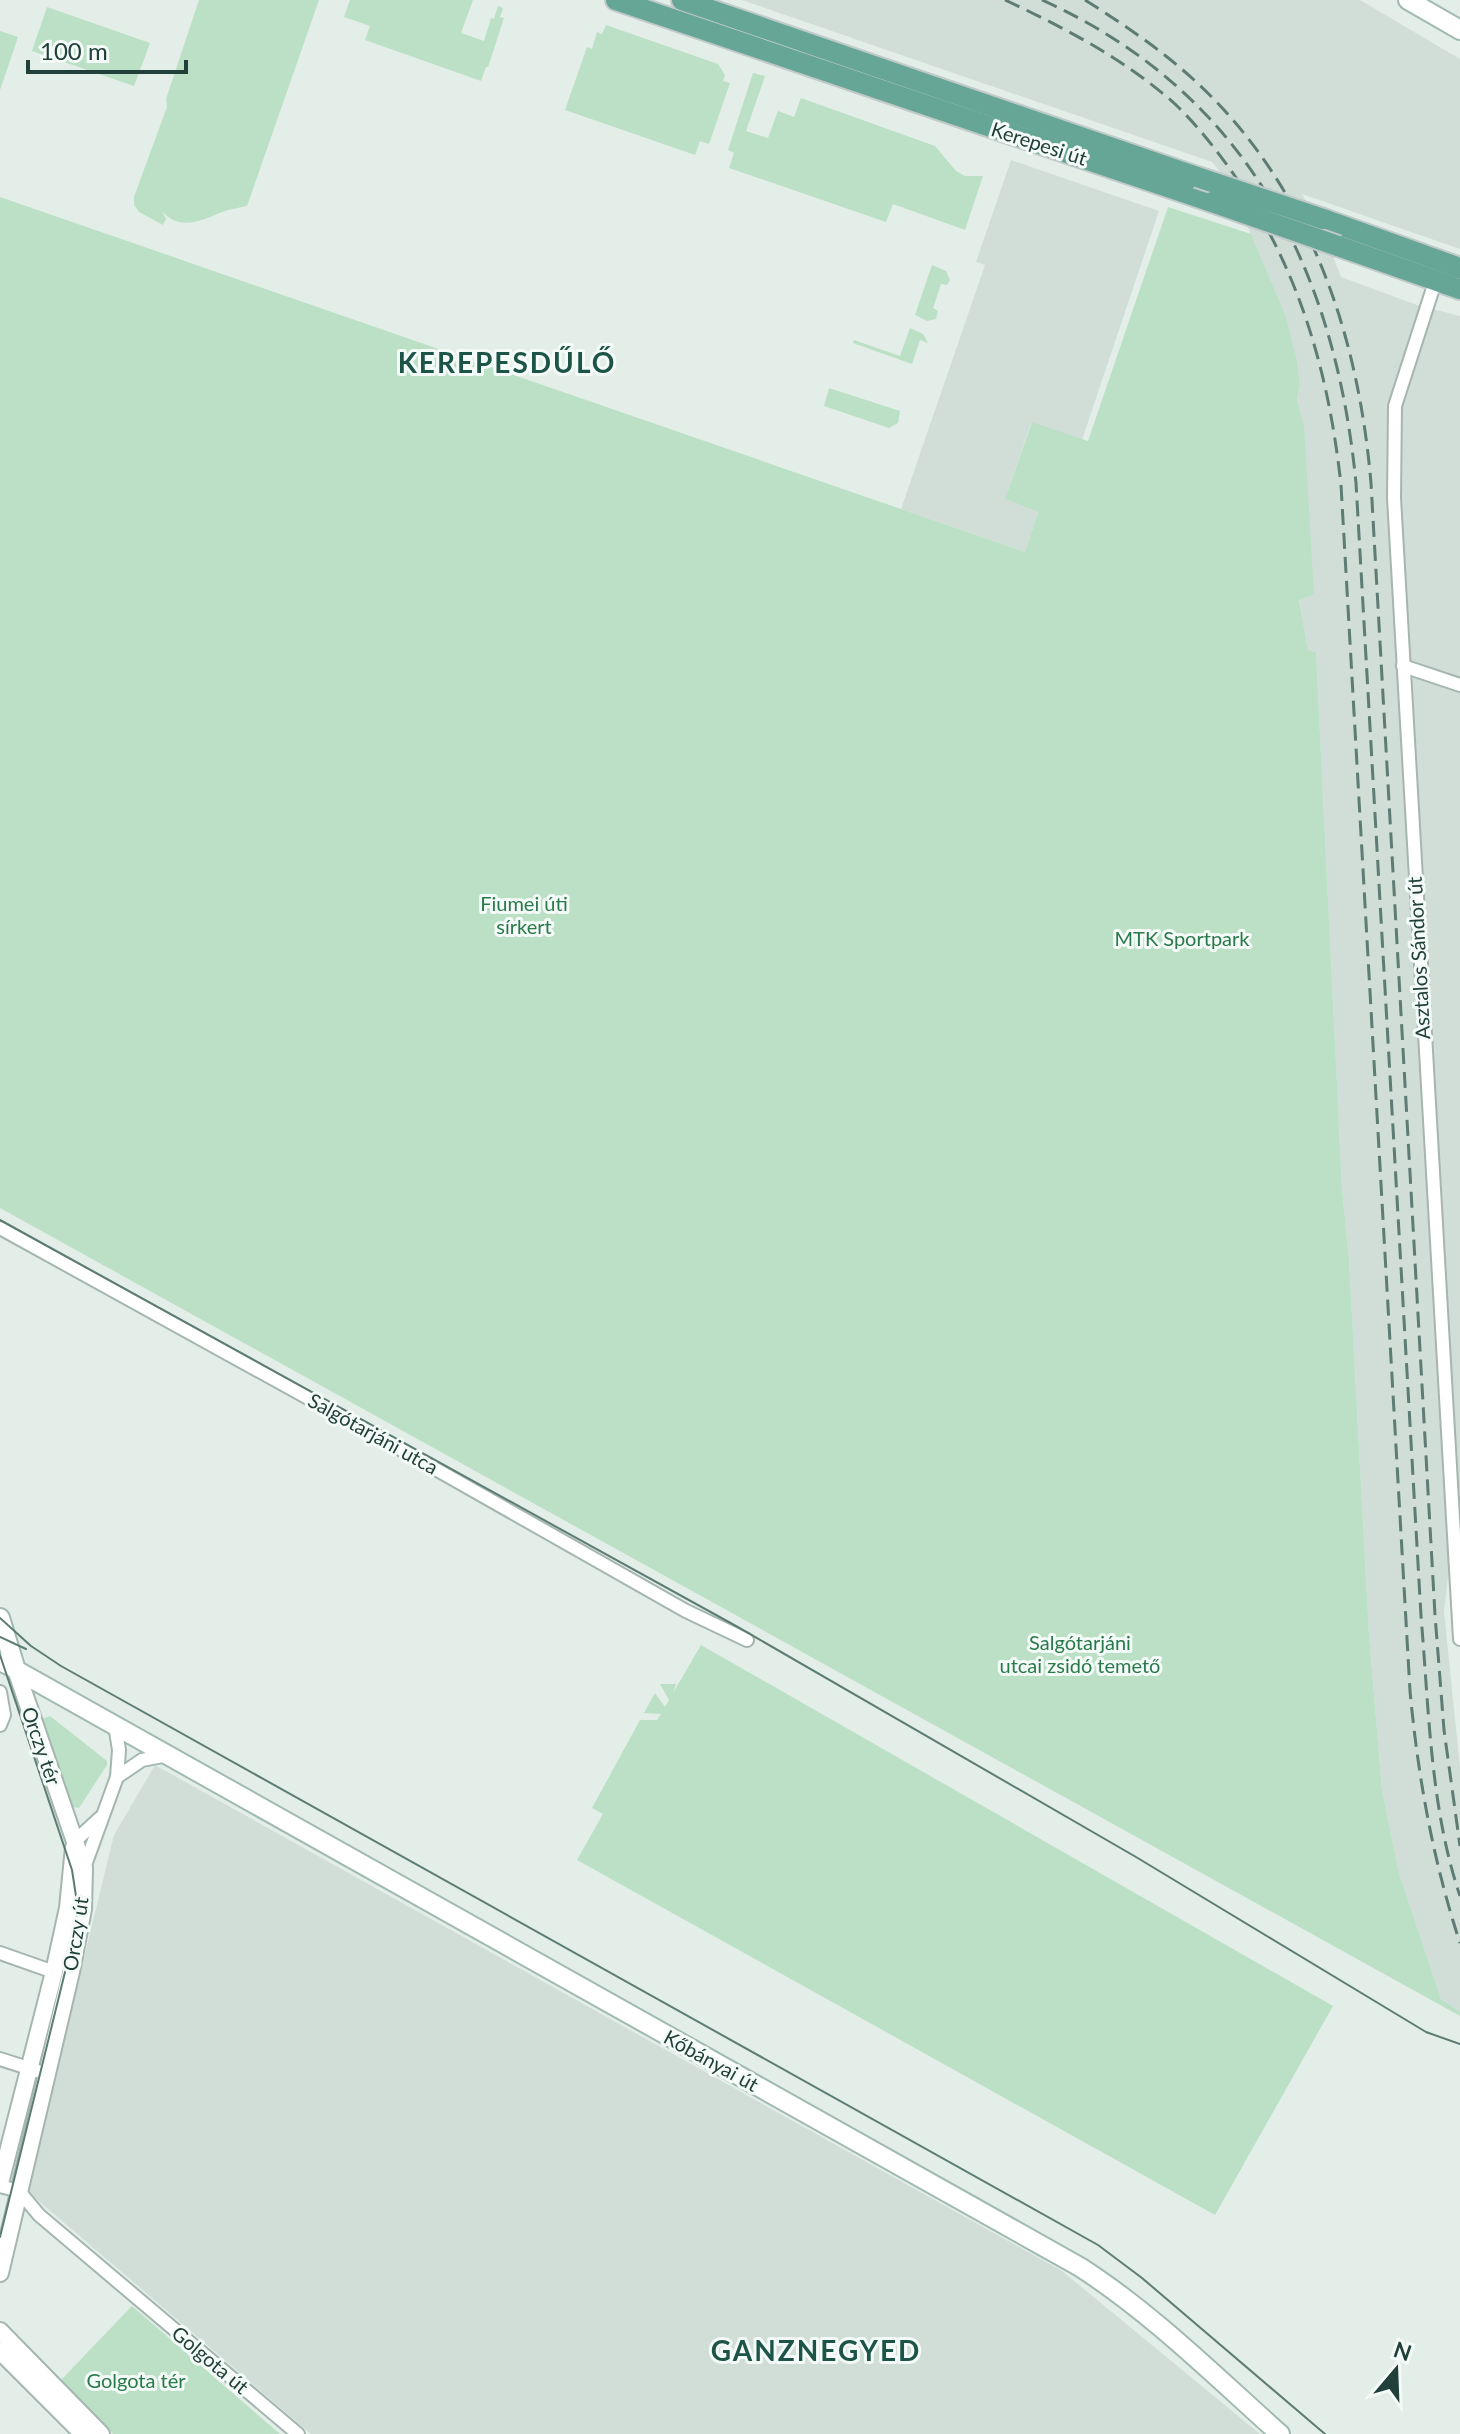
<svg xmlns="http://www.w3.org/2000/svg" width="1460" height="2434" font-family="Lato,sans-serif">
<style>
.built{fill:#d1ded8}
.green{fill:#bbe0c5}
.lines{fill:none;stroke-linecap:round;stroke-linejoin:round}
.minor-casing{stroke:#a5b6b1;stroke-width:16}
.tertiary-casing{stroke:#a5b6b1;stroke-width:20}
.secondary-casing{stroke:#a0bab2;stroke-width:22}
.primary-casing{stroke:#c1cac8;stroke-width:24}
.minor{stroke:#fff;stroke-width:12}
.tertiary{stroke:#fff;stroke-width:16}
.secondary{stroke:#fff;stroke-width:18}
.primary{stroke:#65a696;stroke-width:20}
.tram{stroke:#5c7c74;stroke-width:2}
.rail{stroke:#5c7c74;stroke-width:3;stroke-dasharray:16 8;stroke-linecap:butt}
.primary-bridge-casing{stroke:#c1cac8;stroke-width:24;stroke-linecap:butt}
.primary-bridge{stroke:#65a696;stroke-width:20}
.labels{text-anchor:middle;stroke-width:6;stroke-linejoin:round;paint-order:stroke}
.street-label{font-size:20px;fill:#214039;stroke:#f4faf7}
.park-label{font-size:20px;fill:#297a4a;stroke:#f4faf7}
.district-label{font-size:28px;font-weight:bold;letter-spacing:2px;fill:#1c5447;stroke:#f4faf7}
</style>
<rect width="100%" height="100%" fill="#e3eee9"/>
<g class="built">
<polygon points="742,0 1360,0 1460,59 1460,249 1302,194 1326,238 1341,277 1417,305 1460,316 1460,1544 1452,1543 1444,1611 1460,1768 1460,2012 1441,1999 1399,1873 1382,1790 1369,1635 1349,1260 1342,1188 1316,652 1308,650 1299,599 1304,426 1297,398 1300,386 1285,314 1229,183 1212,162"/>
<polygon points="1011,160 1159,211 1082,440 1031,423 1005,499 1038,512 1025,552 901,509 985,265 976,262"/>
<polygon points="155,1765 1062,2271 1260,2434 311,2434 27,2191 114,1835"/>
</g>
<g class="green">
<path d="M199,0h120l-72,206c-8,2 -17,3 -25,6 -20,8 -42,20 -60,-1l4,8 -3,6 -24,-13 -5,-7v-8l33,-90 -1,-8z"/>
<polygon points="350,0 473,0 461,33 484,41 491,18 494,19 498,6 503,8 500,17 504,18 488,67 486,67 481,81 365,40 370,26 344,17"/>
<polygon points="47,7 150,43 134,86 32,51"/>
<polygon points="606,25 718,64 725,75 723,81 730,83 709,144 700,141 695,155 565,110 587,47 592,49 597,32 602,34"/>
<polygon points="0,31 18,37 0,90"/>
<polygon points="753,73 765,76 746,131 768,138 778,111 794,117 801,98 935,146 956,171 965,176 983,176 965,230 893,204 886,222 729,168 734,153 728,150"/>
<polygon points="0,197 1025,552 1038,512 1005,499 1032,422 1088,441 1168,207 1251,234 1285,314 1296,357 1300,386 1297,398 1304,426 1314,594 1299,600 1308,650 1316,652 1342,1188 1349,1260 1369,1635 1382,1790 1399,1873 1441,1999 1460,2012 1460,2016 0,1208"/>
<polygon points="932,265 946,271 950,280 947,285 941,284 933,308 938,311 936,319 927,321 915,315"/>
<polygon points="910,328 923,334 928,343 920,340 912,364 853,343 854,340 900,356"/>
<polygon points="829,388 900,411 898,423 889,428 824,406"/>
<polygon points="701,1645 1333,2006 1215,2215 577,1860 603,1814 592,1808 640,1720 657,1720 661,1714 644,1713 655,1693 665,1707 669,1700 660,1684 676,1684 673,1693"/>
<polygon points="50,1716 107,1761 107,1765 79,1808 67,1806 37,1721"/>
<polygon points="132,2306 280,2434 113,2434 60,2381"/>
</g>
<g class="lines">
<defs>
<g id="minor">
<polyline points="1435,282 1395,406 1394,498 1460,1639"/>
<polyline points="1403,666 1460,685"/>
<polyline points="0,1228 395,1446 686,1611 747,1640"/>
<polyline points="0,1692 4,1715 0,1725"/>
<polyline points="117,1777 142,1760 168,1755"/>
<polyline points="74,1842 100,1818"/>
<polyline points="84,1868 117,1777 119,1750 115,1725"/>
<polyline points="0,1953 54,1972"/>
<polyline points="0,2059 47,2074"/>
<polyline points="0,2186 19,2191 39,2215 298,2434"/>
</g>
<g id="tertiary">
<polyline points="0,1662 16,1670 84,1868 83,1909 71,1972 0,2273"/>
<polyline points="0,2183 54,1972 68,1908 74,1847"/>
<polyline points="0,2331 101,2434"/>
<polyline points="0,2351 83,2434"/>
</g>
<g id="secondary">
<polyline points="1408,0 1460,30"/>
<path d="M0,1618l16,52 1064,597c73,47 136,110 200,167"/>
</g>
<g id="primary">
<polyline points="616,0 1212,202"/>
<polyline points="682,0 1197,177"/>
<polyline points="1323,219 1460,268"/>
<polyline points="1338,246 1460,289"/>
</g>
</defs>
<use href="#minor" class="minor-casing"/>
<use href="#tertiary" class="tertiary-casing"/>
<use href="#secondary" class="secondary-casing"/>
<use href="#primary" class="primary-casing"/>
<use href="#minor" class="minor"/>
<use href="#tertiary" class="tertiary"/>
<use href="#secondary" class="secondary"/>
<use href="#primary" class="primary"/>
<g class="tram">
<polyline points="0,1220 736,1626 1136,1857 1426,2032 1460,2044"/>
<polyline points="0,1618 31,1646 61,1666 1098,2245 1142,2278 1325,2434"/>
<polyline points="0,1637 26,1649"/>
<polyline points="0,1655 72,1870 78,1909 65,1972 0,2237"/>
</g>
<g class="rail">
<path d="M1005,0c60,28 121,60 170,104 24,23 43,48 62,75 63,93 92,195 104,306l69,1206c8,86 23,170 50,252"/>
<path d="M1042,0c204,92 293,268 314,483l65,1133c8,93 9,191 39,280"/>
<path d="M1085,0c38,24 75,49 108,79 115,105 165,252 178,404l64,1132 9,115 16,116"/>
</g>
<defs>
<g id="primary-bridge">
<polyline points="1197,177 1323,219"/>
<polyline points="1212,202 1338,246"/>
</g>
</defs>
<use href="#primary-bridge" class="primary-bridge-casing"/>
<use href="#primary-bridge" class="primary-bridge"/>
</g>
<g class="labels">
<g class="street-label">
<text transform="translate(1039 144) rotate(18)" y="7">Kerepesi út</text>
<text transform="translate(1419 958) rotate(-93)" y="7">Asztalos Sándor út</text>
<text transform="translate(373 1434) rotate(29)" y="7">Salgótarjáni utca</text>
<text transform="translate(41 1746) rotate(71)" y="7">Orczy tér</text>
<text transform="translate(76 1934) rotate(-81)" y="7">Orczy út</text>
<text transform="translate(711 2061) rotate(29)" y="7">Kőbányai út</text>
<text transform="translate(210 2360) rotate(40)" y="7">Golgota út</text>
</g>
<g class="park-label">
<text x="524" y="911">Fiumei úti<tspan x="524" dy="23">sírkert</tspan></text>
<text x="1182" y="946">MTK Sportpark</text>
<text x="1080" y="1650">Salgótarjáni<tspan x="1080" dy="23">utcai zsidó temető</tspan></text>
<text x="136" y="2388">Golgota tér</text>
</g>
<g class="district-label">
<text x="507" y="373">KEREPESDŰLŐ</text>
<text x="816" y="2361">GANZNEGYED</text>
</g>
</g>
<g transform="translate(1396 2370) rotate(19)" stroke="#f4faf7" stroke-width="6" paint-order="stroke">
<path d="M0-6L14 30L0 20L-14 30Z" fill="#214039"/>
<text y="-12" font-size="22" font-weight="bold" text-anchor="middle" fill="#214039">N</text>
</g>
<path d="M28 60v12h158v-12" fill="none" stroke="#214039" stroke-width="4"/>
<text x="40" y="60" font-size="24" fill="#214039" stroke="#f4faf7" stroke-width="6" paint-order="stroke">100 m</text>
</svg>
